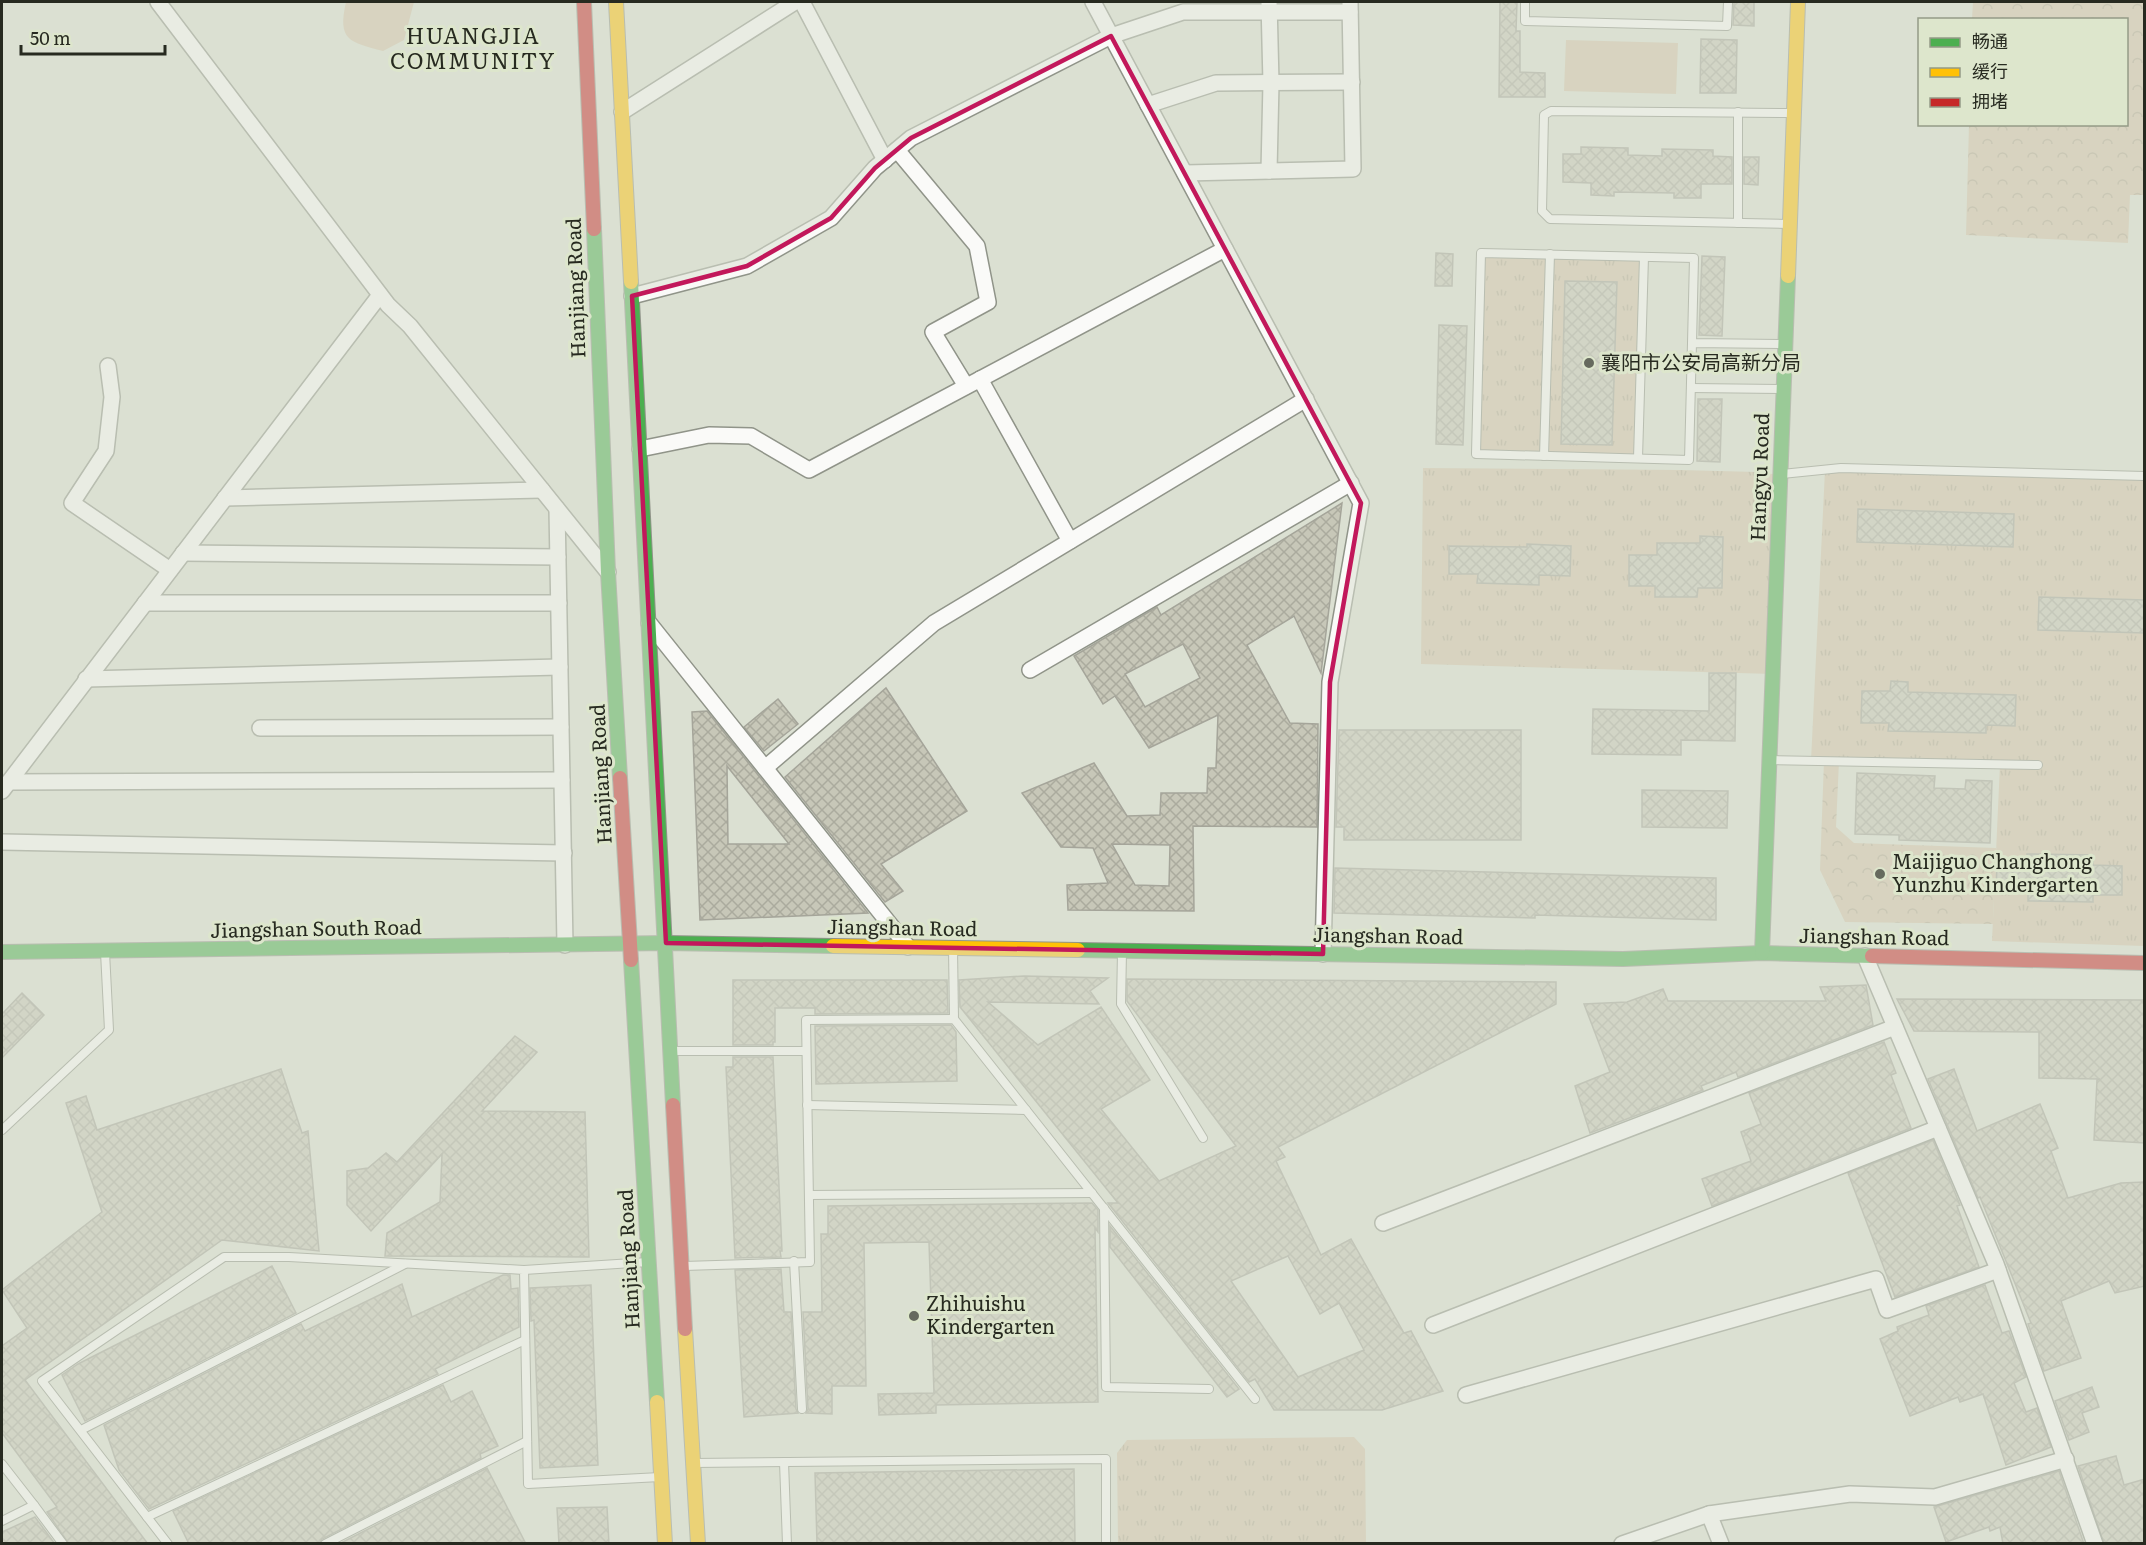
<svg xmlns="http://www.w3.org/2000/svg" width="2146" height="1545" font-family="Literata,'Noto Sans SC',serif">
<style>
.grass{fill:url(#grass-tufts)}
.park{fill:url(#park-crowns)}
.garden{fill:#d4c4ab}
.building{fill:url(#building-cross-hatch);stroke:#a5a59a;stroke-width:1.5;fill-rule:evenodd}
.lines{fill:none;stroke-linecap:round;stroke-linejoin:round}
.lane-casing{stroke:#909489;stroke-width:10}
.street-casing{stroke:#909489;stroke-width:18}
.fast-casing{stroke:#909489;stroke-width:16}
.slow-casing{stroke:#909489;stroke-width:16}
.jam-casing{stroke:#909489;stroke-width:16}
.lane{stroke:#fafaf8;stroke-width:8}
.street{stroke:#fafaf8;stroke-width:15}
.fast{stroke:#4caf50;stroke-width:14}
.slow{stroke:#ffc107;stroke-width:14}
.jam{stroke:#c62828;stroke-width:14}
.marked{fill:none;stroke:#c2185b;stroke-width:4.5;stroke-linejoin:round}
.poi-dot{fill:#666a5e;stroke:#dde6cc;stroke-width:2}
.labels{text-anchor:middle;stroke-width:6;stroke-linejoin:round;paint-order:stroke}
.street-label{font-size:20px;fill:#272a20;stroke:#dde6cc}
.poi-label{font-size:20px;fill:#272a20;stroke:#dde6cc;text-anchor:start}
.quarter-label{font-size:22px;letter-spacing:1.5px;fill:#272a20;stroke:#dde6cc}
</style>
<defs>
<pattern id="grass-tufts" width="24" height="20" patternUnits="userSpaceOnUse" patternTransform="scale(1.5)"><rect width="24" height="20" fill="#d4c4ab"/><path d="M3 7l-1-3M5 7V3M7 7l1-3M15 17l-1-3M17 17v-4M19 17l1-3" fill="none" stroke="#b6a993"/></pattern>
<pattern id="park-crowns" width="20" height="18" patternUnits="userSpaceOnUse" patternTransform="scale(1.5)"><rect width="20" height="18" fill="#d4c4ab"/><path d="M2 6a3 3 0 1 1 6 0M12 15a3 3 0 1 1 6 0" fill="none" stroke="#b6a993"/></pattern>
<pattern id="building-cross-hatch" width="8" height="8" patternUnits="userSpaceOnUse" patternTransform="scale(1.5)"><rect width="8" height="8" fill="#c7c7b8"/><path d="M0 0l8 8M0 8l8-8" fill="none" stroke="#abab9e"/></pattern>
</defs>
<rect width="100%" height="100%" fill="#dbe0d2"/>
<g class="grass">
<polygon points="1481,253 1644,257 1638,458 1476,454"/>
<polygon points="1423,468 1680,470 1757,472 1780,475 1773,674 1421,664"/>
<polygon points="1825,470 2144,476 2144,946 1992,941 2000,764 1811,761"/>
<polygon points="1354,1437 1365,1449 1366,1543 1118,1543 1117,1453 1127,1440"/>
</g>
<g class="park">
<polygon points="1973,2 2144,2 2144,195 2130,195 2128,243 1966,235 1969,125 2126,124 2126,20 1972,19"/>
<polygon points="1824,761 1839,761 1836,827 1854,843 1996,848 1993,924 1845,922 1820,870"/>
</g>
<g class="garden">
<path d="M346,2h68l-10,38 -21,11c-33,-9 -46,-10 -37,-49z"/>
<polygon points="1566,40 1678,43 1676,94 1564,91"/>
</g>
<g class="building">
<polygon points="1500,2 1517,2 1516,31 1520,31 1520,72 1545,73 1545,97 1499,97"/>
<polygon points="1734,2 1754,2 1754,26 1733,25"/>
<polygon points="1701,39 1737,40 1736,93 1700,93"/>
<polygon points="1581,147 1628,148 1628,155 1662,156 1662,149 1713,150 1713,156 1732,157 1732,184 1701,184 1701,198 1674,198 1674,193 1614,192 1614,196 1591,195 1591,183 1563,182 1563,154 1581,154"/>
<polygon points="1744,157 1759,157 1758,185 1744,184"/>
<polygon points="1436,253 1453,254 1452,286 1435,286"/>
<polygon points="1702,256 1725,257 1722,336 1699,335"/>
<polygon points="1565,281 1617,282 1612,445 1561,444"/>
<polygon points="1439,325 1467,326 1463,445 1436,444"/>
<polygon points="1698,399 1722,399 1720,462 1697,461"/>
<path d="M1342,503l-21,170 -27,-57 -47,29 43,78 28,1 -1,103 -124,-1 1,85 -126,-1 -1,-25 41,-2 -15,-35 -32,-1 -39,-54 72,-30 33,53 33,-1 1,-22h46l1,-25h8l2,-53 -69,33 -34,-52 -12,8 -29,-48 83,-49 4,8zM1183,644l17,34 -55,29 -20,-33zM1112,844l58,1 -1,41 -34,-1z"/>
<polygon points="1858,509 2014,514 2013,547 1857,542"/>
<polygon points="1700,536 1723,537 1722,588 1698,588 1697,597 1655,597 1655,586 1629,586 1629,555 1657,555 1657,543 1700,543"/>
<polygon points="1527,544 1571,546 1570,576 1539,575 1539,585 1477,583 1478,574 1449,574 1449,546 1527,547"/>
<polygon points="2039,597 2145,600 2145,633 2038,630"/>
<polygon points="1709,673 1736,673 1735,741 1681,740 1681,755 1592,754 1593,709 1709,711"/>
<polygon points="1891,681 1908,682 1908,692 2016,695 2015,726 1986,725 1986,733 1888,731 1889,723 1861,723 1862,691 1890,691"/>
<polygon points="886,688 967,811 881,864 903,891 885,902 785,777"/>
<polygon points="778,699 798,724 764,751 744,727"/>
<path d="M707,711l161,202 -168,7 -8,-208zM727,766l62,78h-61z"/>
<polygon points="1339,730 1521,730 1521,840 1344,840 1344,827 1336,827"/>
<polygon points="1857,773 1935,776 1934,788 1965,789 1966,780 1992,781 1990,843 1899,840 1899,835 1855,834"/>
<polygon points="1642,790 1728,791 1727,828 1642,827"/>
<polygon points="2027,854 2093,855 2093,865 2122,866 2122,895 2093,895 2093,902 2028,901 2028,893 1996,892 1997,864 2027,865"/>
<polygon points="1335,868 1716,878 1716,920 1535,915 1535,918 1334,913"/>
<path d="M1024,976l84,2 -18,13 9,13 -111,-2 50,43 63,-38 49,73 -49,29 58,72 77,-35 -109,-145v-22l429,3v22l-278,143 7,10 -9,4 45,94 30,-16 53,94 7,-2 32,60 -61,19h-108l-19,-31 -6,3 -141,-179h10l-158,-196 -1,-27zM1288,1256l32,58 19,-11 25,47 -66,27 -67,-96z"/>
<polygon points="733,980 947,980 948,1013 815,1014 815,1008 775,1008 775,1042 773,1042 773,1045 733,1045"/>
<polygon points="1866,985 1873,1025 1738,1077 1736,1072 1701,1086 1703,1090 1590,1133 1575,1086 1610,1072 1584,1004 1627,1002 1663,989 1668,1001 1826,1001 1820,987"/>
<polygon points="22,993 44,1015 2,1058 2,1014"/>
<polygon points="1897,999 2145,1000 2145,1143 2094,1140 2097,1080 2100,1079 2039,1078 2039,1032 1914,1031"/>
<polygon points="951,1025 956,1032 957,1081 816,1084 815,1026"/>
<polygon points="515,1036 537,1052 482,1111 585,1112 589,1257 385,1256 387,1233 440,1202 442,1154 371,1231 347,1205 347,1171 368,1168 386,1153 397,1162"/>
<polygon points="1884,1042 1896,1073 1891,1075 1911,1128 1712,1206 1702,1179 1751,1161 1741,1132 1761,1124 1749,1093"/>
<polygon points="733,1057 773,1057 782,1251 780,1251 781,1257 735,1258 726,1067 733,1067"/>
<polygon points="281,1069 302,1133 308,1131 319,1251 222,1240 25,1380 148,1544 69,1544 47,1512 57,1507 2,1433 2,1346 27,1328 2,1290 102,1212 66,1103 86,1096 97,1130"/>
<polygon points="1954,1069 1977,1131 2040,1104 2058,1148 2051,1151 2068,1198 2121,1183 2145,1182 2145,1286 2115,1293 2109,1281 2061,1301 2081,1358 2044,1371 2028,1324 2031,1323 1980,1197 1978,1198 1928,1079"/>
<polygon points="1933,1140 1960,1205 1957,1206 1979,1267 1895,1297 1848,1173"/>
<polygon points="1092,1203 1098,1210 1098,1232 1095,1228 1098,1402 936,1405 936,1413 879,1415 878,1394 934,1393 929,1242 864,1243 866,1386 832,1386 832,1414 806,1413 808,1409 803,1312 822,1312 821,1234 828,1234 828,1206"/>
<polygon points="1110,1226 1239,1389 1227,1397 1110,1247"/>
<polygon points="272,1266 296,1313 85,1421 62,1375 78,1364"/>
<polygon points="781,1269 784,1312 791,1312 796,1409 798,1413 744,1417 735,1270"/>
<polygon points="503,1275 510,1275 511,1289 518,1288 519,1327 435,1369 438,1374 149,1509 119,1470 104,1425 301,1324 305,1331 402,1284 412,1317"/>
<polygon points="591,1285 598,1465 540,1468 534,1320 531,1321 530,1288"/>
<polygon points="1985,1285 2002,1333 2009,1331 2026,1377 2014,1383 2026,1412 2037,1408 2051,1447 2006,1465 1983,1394 1960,1402 1958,1397 1910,1416 1880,1339 1898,1331 1897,1327 1929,1315 1926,1306"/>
<polygon points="443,1385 451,1402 472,1391 498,1446 480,1454 481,1458 322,1539 319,1544 189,1544 173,1511"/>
<polygon points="2092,1387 2099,1407 2082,1413 2089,1432 2069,1440 2055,1401"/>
<polygon points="2116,1456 2124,1485 2145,1479 2145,1544 2104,1544 2078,1466"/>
<polygon points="487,1468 526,1544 339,1544"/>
<polygon points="1074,1469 1075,1544 817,1544 815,1473"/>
<polygon points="2059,1471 2084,1544 2003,1544 2000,1527 1990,1531 1989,1527 1946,1542 1934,1507"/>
<polygon points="607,1507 609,1544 559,1544 557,1508"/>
<polygon points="35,1517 55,1544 2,1544 2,1532"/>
</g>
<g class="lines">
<defs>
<g id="lane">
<polyline points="1525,2 1525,21 1727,26 1728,2"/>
<polyline points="1738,223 1738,112"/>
<polyline points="1788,224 1550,219 1542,211 1544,115 1551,111 1792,113"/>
<polyline points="1692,343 1689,460 1476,454 1481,253 1694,258 1692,343 1783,344"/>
<polyline points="1691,388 1782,389"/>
<polyline points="1544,456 1550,254"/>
<polyline points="1638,458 1644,257"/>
<polyline points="1782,474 1841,468 2144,476"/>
<polyline points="1771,760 2038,765"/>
<polyline points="953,948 954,1019"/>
<polyline points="1122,952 1121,1004 1203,1138"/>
<polyline points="673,1051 806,1051"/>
<polyline points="807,1105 1026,1110"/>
<polyline points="2,1130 109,1030 105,952"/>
<polyline points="809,1195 1092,1193"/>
<polyline points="1104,1208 1106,1387 1209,1389"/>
<polyline points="794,1261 802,1409"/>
<polyline points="684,1266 810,1262 806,1020 954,1019 1255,1399"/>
<polyline points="524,1270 648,1262"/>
<polyline points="81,1430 405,1264"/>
<polyline points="784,1462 787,1544"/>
<polyline points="694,1463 1106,1459 1106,1544"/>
<polyline points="2,1464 34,1505"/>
<polyline points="147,1517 525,1340"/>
<polyline points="2,1521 34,1505 63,1544"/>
<polyline points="168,1544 42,1381 224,1257 289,1257 524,1270 528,1484 660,1477"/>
<polyline points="325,1544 527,1441"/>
</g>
<g id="street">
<polyline points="158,2 388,305 410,326 608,572"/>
<polyline points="802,2 885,160"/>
<polyline points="1093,2 1361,503 1330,682 1323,954"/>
<polyline points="1269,2 1271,83 1269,171"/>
<polyline points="1148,105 1216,83 1352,82"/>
<polyline points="622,112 795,2"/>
<polyline points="897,150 977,246 988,302 933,332 966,386"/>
<polyline points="1185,173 1353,169 1350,2"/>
<polyline points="632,296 747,266 831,218 875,168 911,138 1111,36 1183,12 1350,12"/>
<polyline points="108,366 112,397 106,451 72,503 170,570"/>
<polyline points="980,379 1070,541"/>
<polyline points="640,449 709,435 751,436 809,470 1225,249"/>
<polyline points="225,498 542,490"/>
<polyline points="557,509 565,945"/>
<polyline points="183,553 558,557"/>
<polyline points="145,603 559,603"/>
<polyline points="649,623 908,947"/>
<polyline points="1030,670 1351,483"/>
<polyline points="86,679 560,667"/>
<polyline points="260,728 561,727"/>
<polyline points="765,768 934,623 1306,399"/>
<polyline points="9,782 562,780"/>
<polyline points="2,791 380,295"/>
<polyline points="2,842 564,853"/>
<polyline points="1865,956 1996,1264 2095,1544"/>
<polyline points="1383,1223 1895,1027"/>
<polyline points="1433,1325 1938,1128"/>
<polyline points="1466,1395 1876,1279 1887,1310 1998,1270"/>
<polyline points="1709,1514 1850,1494 1935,1497 2066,1459"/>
<polyline points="1622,1544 1709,1514 1721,1544"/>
</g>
<g id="fast">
<polyline points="594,229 608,572 620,778"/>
<polyline points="631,282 673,1105"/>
<polyline points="1078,950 1623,959 1762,953 1872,956"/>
<polyline points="2,952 666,943 833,946"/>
<polyline points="1762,953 1788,276"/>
<polyline points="631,960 657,1402"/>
</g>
<g id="slow">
<polyline points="616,2 631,282"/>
<polyline points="1788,276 1798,2"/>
<polyline points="833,946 1078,950"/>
<polyline points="685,1329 698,1544"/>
<polyline points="657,1402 665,1544"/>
</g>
<g id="jam">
<polyline points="584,2 594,229"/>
<polyline points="620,778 631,960"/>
<polyline points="1872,956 2144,963"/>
<polyline points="673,1105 685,1329"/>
</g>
</defs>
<use href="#lane" class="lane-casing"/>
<use href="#street" class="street-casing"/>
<use href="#fast" class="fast-casing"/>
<use href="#slow" class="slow-casing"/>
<use href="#jam" class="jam-casing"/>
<use href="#lane" class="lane"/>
<use href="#street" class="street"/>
<use href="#fast" class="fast"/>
<use href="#slow" class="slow"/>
<use href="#jam" class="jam"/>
</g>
<path d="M0 0H2146V1545H0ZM1111,36l250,467 -31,179 -7,272 -657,-11 -34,-647 115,-30 84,-48 44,-50 36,-30z" fill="#dbe0d2" fill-opacity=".55" fill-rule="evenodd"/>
<path class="marked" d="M1111,36l250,467 -31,179 -7,272 -657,-11 -34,-647 115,-30 84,-48 44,-50 36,-30z"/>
<g class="poi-dot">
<circle cx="1589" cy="363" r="6"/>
<circle cx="1880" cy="874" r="6"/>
<circle cx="914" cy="1316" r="6"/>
</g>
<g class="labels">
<g class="street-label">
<text transform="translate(576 288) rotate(-92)" y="7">Hanjiang Road</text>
<text transform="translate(1760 477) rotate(-88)" y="7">Hangyu Road</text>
<text transform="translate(601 774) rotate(-93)" y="7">Hanjiang Road</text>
<text transform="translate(902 928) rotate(1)" y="7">Jiangshan Road</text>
<text transform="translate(316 929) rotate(-1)" y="7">Jiangshan South Road</text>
<text transform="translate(1388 936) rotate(1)" y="7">Jiangshan Road</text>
<text transform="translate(1874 937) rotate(1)" y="7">Jiangshan Road</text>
<text transform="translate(629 1259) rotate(-93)" y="7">Hanjiang Road</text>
</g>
<g class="poi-label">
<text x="1601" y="370">襄阳市公安局高新分局</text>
<text x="1892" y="869">Maijiguo Changhong<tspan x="1892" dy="23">Yunzhu Kindergarten</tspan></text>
<text x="926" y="1311">Zhihuishu<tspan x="926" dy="23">Kindergarten</tspan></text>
</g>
<g class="quarter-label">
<text x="473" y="44">HUANGJIA<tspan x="473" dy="25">COMMUNITY</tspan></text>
</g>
</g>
<rect width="2146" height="1545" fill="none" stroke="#272a20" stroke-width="6"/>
<rect x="1918" y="18" width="210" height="108" fill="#dde6cc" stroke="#949b87" stroke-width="1.5"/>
<rect x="1930" y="38" width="30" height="9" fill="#4caf50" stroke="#949b87" stroke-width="1.5"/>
<text x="1972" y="48" font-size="18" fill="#272a20">畅通</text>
<rect x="1930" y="68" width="30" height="9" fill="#ffc107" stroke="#949b87" stroke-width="1.5"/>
<text x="1972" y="78" font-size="18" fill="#272a20">缓行</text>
<rect x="1930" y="98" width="30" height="9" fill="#c62828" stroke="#949b87" stroke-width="1.5"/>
<text x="1972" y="108" font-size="18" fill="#272a20">拥堵</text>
<path d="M21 45v9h144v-9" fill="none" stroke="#272a20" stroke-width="3"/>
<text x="30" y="45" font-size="18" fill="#272a20" stroke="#dde6cc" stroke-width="4.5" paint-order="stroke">50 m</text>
</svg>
